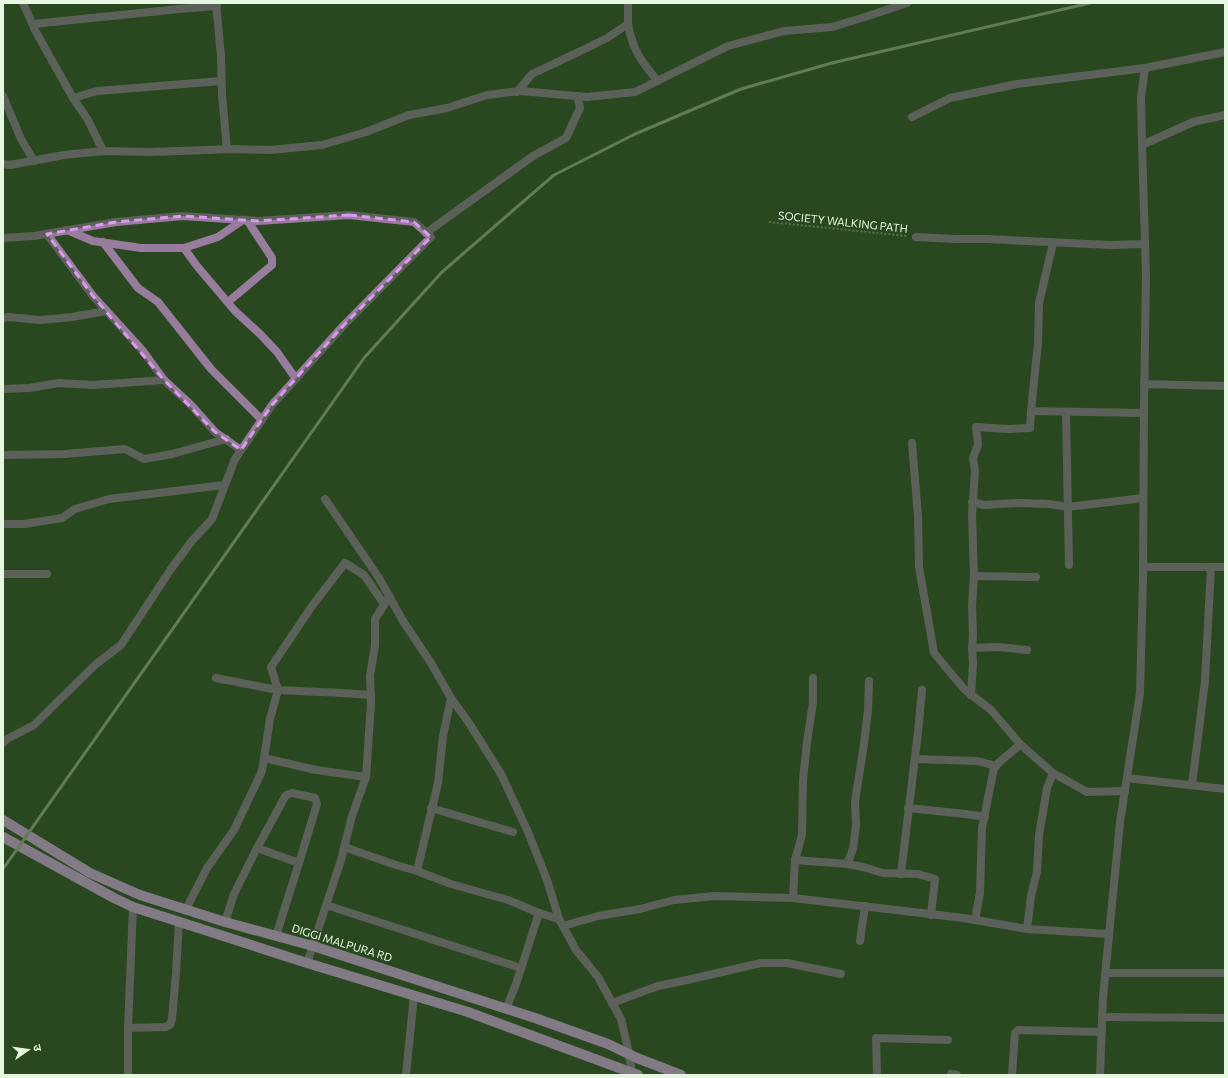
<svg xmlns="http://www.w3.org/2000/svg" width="1228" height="1078" font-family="Commissioner,'Noto Sans Devanagari',sans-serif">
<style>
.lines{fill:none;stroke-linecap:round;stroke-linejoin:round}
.path{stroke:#8aa283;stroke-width:2;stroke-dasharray:2 2;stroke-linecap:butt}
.street{stroke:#977c9e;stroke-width:8}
.primary{stroke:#eeb6fe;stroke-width:10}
.rail{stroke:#a3b99c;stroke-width:3}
.marked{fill:none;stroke:#de98f2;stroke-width:3;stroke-dasharray:8 5;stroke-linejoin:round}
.labels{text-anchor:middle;stroke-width:3;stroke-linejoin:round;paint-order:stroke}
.street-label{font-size:11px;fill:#e5f7e0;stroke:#2a4820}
</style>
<rect width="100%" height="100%" fill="#2a4820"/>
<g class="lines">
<polyline class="path" points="769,222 907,236"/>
<g class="street">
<polyline points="23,3 36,32 73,98 88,120 103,151"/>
<polyline points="216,3 221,56 222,95 227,149"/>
<polyline points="33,24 189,8 217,6"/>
<path d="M628,24c4,24 13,38 30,57"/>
<polyline points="517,92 532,74 587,48 607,38 628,24 628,3"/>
<polyline points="3,96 21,139 34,161"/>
<polyline points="73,98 97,91 221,81"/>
<polyline points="912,117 950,98 1017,84 1145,68"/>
<polyline points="1142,145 1141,97 1145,68 1225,52"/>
<polyline points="3,164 10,165 64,155 103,151 151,152 232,149 270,150 322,145 366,132 409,115 447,108 487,95 521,91 587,97 635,92 728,46 784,31 832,27 868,16 907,3"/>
<polyline points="67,230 93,241 141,248 184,248 218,237 243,220"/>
<polyline points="426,233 533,156 566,138 580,108 577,96"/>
<polyline points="47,234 93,296 143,351 164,380 191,405 215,432 241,450"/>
<polyline points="916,237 956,239 987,239 1111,245 1145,244"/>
<polyline points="3,238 34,236 116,222 183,216 258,221 349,215 414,222 431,237 344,325 272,405 235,459 212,519 191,542 171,569 121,645 96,664 34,725 7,739 3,743"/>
<polyline points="103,242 138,288 158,302 211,369 262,420"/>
<polyline points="1053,243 1039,303 1038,343 1031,411 1144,413"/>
<polyline points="184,248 197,266 235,311 260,334 277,352 296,379"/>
<polyline points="228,302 272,265 272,258 247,220"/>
<polyline points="3,318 8,317 41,320 72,317 106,311"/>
<polyline points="1144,384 1225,386"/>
<polyline points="3,389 29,388 59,383 93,385 164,380"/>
<polyline points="1066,412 1069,565"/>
<polyline points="912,443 918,516 919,567 934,653 964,689 991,710 1020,744 1053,773 1087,792 1125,791"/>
<polyline points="3,455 64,454 125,449 144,459 172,454 226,439"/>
<polyline points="325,499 379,578 403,621 431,663 451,698 469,723 501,774 528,832 547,880 559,919 576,950 598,977 621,1019 628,1049 632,1073 631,1075"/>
<polyline points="972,502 984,505 1020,503 1049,504 1068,507 1143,498"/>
<polyline points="3,524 24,524 62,518 75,509 109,499 224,485"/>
<polyline points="1143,567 1225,567"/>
<polyline points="3,574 47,574"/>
<polyline points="974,576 1036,577"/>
<polyline points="972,648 997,647 1027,650"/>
<polyline points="216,678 278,690 342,693 371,695"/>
<polyline points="971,695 973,663 972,648 973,635 972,606 974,576 972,514 975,471 973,458 978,445 976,427 1009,429 1030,428 1031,411"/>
<polyline points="451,698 443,736 438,783 417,871 451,884 508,900 539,913"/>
<polyline points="264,758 316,770 366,777"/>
<polyline points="915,759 977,761 996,766"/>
<polyline points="1127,778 1225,789"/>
<polyline points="1192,785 1205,681 1211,567"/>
<polyline points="431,808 513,832"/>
<polyline points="908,808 966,814 985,817"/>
<polyline points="344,847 396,865 417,871"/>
<polyline points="257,848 286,795 292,793 315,798 317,804 299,863"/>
<polyline points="795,860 847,864 863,867 883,873 918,874 935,879 931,915"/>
<polyline points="847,864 853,849 856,825 855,802 864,744 868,710 869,681"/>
<polyline points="901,874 918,732 922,690"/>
<polyline points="793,898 795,860 802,835 803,780 807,742 813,702 813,678"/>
<polyline points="326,905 521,968"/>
<polyline points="186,909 207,868 234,830 262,771 270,719 278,690 271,667 312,606 345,563 364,575 384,604"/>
<path d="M975,920l5,-27 2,-65 12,-60c7,-9 18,-15 26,-24"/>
<polyline points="225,922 234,894 257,848 299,863 276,936"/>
<polyline points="563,926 598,916 640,909 674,900 714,896 793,898 964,918 1027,929 1109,934"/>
<polyline points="1027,929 1031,896 1037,872 1039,835 1047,788 1053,773"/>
<polyline points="860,941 865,906"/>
<polyline points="307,963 341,860 352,816 366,777 371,704 370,676 375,645 375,619 387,600"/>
<polyline points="1106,973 1225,973"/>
<polyline points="612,1003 658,986 687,980 761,963 787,963 841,974"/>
<polyline points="506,1009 516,984 539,913 559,919"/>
<polyline points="1102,1017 1225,1018"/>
<polyline points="128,1028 165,1027 170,1025 172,1019 176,973 179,922"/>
<polyline points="951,1074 957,1075"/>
<polyline points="128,1075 128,1028 133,907"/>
<polyline points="406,1075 414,995"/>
<polyline points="877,1075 876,1038 948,1040"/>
<polyline points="1012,1075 1015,1033 1018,1030 1102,1032"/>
<polyline points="1100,1075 1103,997 1120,822 1140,693 1143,578 1144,406 1146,275 1142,145 1193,122 1225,115"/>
</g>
<g class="primary">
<polyline points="3,820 90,873 140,895 225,922 313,946 535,1018 608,1044 637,1058 681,1075"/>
<polyline points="3,837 114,898 133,907 307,963 468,1012 638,1075"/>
</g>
<polyline class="rail" points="3,869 364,358 442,272 554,175 635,134 741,89 832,63 1090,3"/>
</g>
<path d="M0 0H1228V1078H0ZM349,215l65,7 17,15 -87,88 -72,80 -31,45 -26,-18 -51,-52 -71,-84 -46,-62 69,-12 67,-6 75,5z" fill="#2a4820" fill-opacity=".55" fill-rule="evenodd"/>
<path class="marked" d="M349,215l65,7 17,15 -87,88 -72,80 -31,45 -26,-18 -51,-52 -71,-84 -46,-62 69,-12 67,-6 75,5z"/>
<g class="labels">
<g class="street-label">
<text transform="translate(843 222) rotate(6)" y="4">SOCIETY WALKING PATH</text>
<text transform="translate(342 943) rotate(17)" y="4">DIGGI MALPURA RD</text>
</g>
</g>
<rect width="1228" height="1078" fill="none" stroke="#e5f7e0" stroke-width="8"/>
<g transform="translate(28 1050) rotate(77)" stroke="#2a4820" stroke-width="3" paint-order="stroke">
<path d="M0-3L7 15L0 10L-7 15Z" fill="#e5f7e0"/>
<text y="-6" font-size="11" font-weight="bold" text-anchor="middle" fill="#e5f7e0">उ</text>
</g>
</svg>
